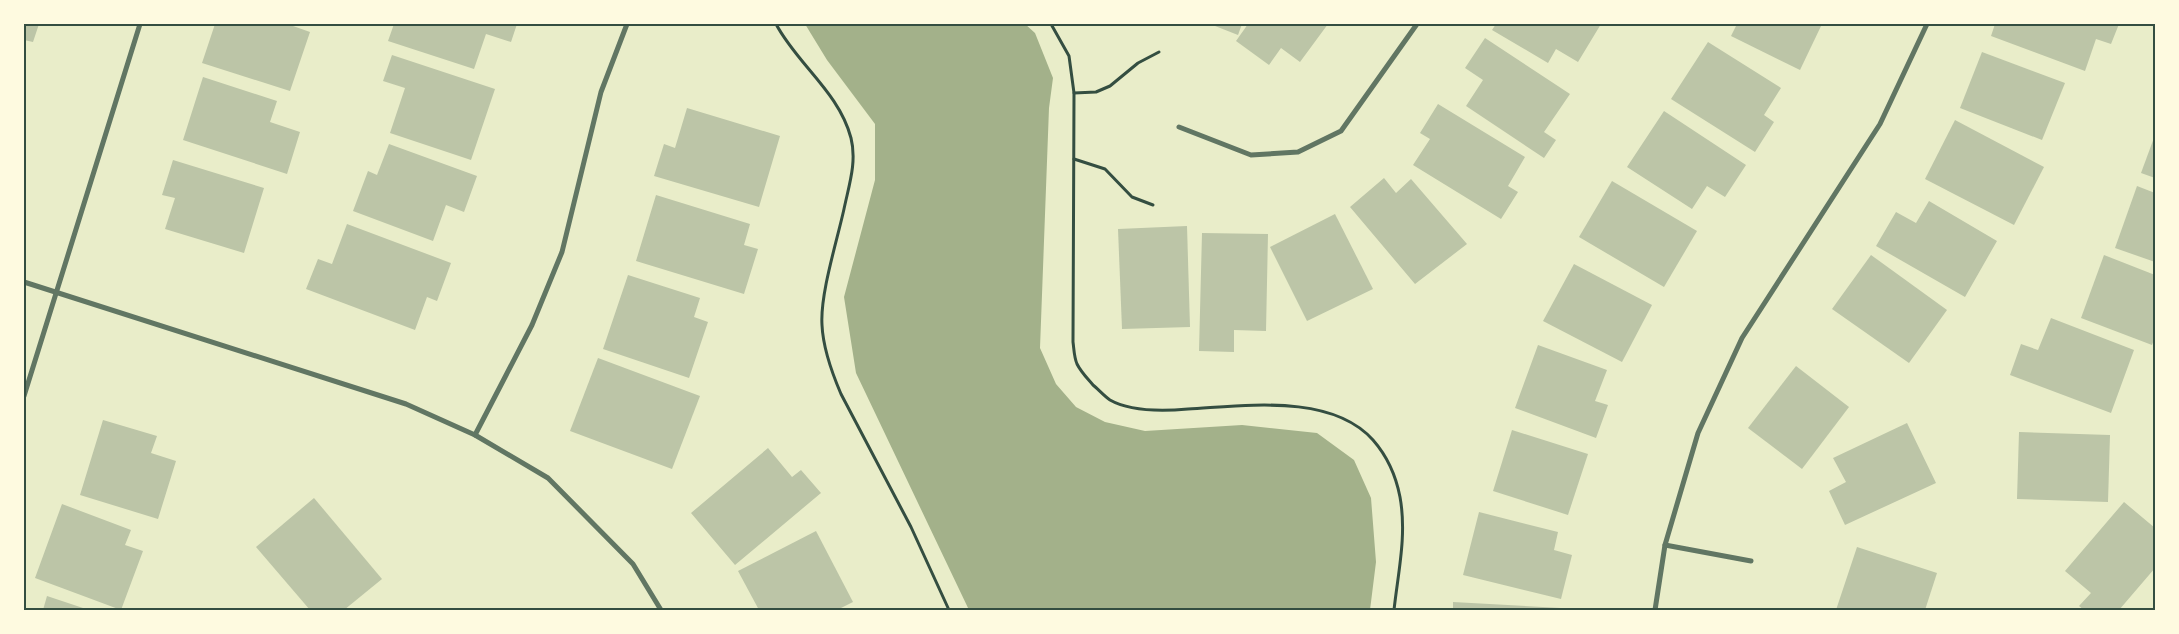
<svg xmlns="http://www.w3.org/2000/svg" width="2179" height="634" font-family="Roboto,sans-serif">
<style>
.water{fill:#a3b18a}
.building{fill:#bcc5a7}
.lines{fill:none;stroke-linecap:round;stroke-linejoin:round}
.path{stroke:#344e41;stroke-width:3}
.minor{stroke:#617663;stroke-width:5}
.neatline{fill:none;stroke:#344e41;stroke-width:2}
</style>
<rect width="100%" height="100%" fill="#e9edc9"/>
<polygon class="water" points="805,24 1025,24 1035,33 1053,78 1049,108 1040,348 1056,384 1076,407 1105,422 1145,431 1242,425 1317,433 1354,460 1371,498 1376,562 1370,610 969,610 856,373 844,297 875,180 875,124 827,60"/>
<g class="building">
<polygon points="24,24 39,24 33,42 24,40"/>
<polygon points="215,24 294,24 293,26 310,32 290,91 202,63"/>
<polygon points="394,24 517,24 511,42 486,34 474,69 388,41"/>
<polygon points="1210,24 1242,24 1238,35"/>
<polygon points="1248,24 1328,24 1300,62 1281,48 1269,65 1236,41"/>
<polygon points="1496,24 1601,24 1578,62 1556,49 1548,63 1492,30"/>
<polygon points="1737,24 1822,24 1800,70 1731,36"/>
<polygon points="1995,24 2119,24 2111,44 2096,39 2085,71 1991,36"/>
<polygon points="1485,38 1570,94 1544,132 1556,140 1544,158 1466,106 1483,80 1465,68"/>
<polygon points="1708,42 1781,88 1764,115 1774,122 1755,152 1671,99"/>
<polygon points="1982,52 2065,83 2042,140 1960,108"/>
<polygon points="392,55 495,89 471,160 390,133 405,88 383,81"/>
<polygon points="203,77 277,101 270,122 300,132 287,174 183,140"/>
<polygon points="1438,104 1525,157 1508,186 1518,192 1501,219 1413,165 1430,139 1420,133"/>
<polygon points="687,108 780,136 759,207 654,176 664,144 675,148"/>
<polygon points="1664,111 1746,165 1725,197 1707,186 1692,209 1627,167"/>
<polygon points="1955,120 2044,167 2014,225 1925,179"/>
<polygon points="2155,135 2155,178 2141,173"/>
<polygon points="389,144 477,176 464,212 446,205 433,241 353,211 368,171 377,175"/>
<polygon points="173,160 264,188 244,253 165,229 175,198 162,195"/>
<polygon points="1384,178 1396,193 1411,179 1467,244 1415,284 1350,207"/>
<polygon points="1612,181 1697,231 1664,287 1579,237"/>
<polygon points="2137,186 2155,193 2155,262 2115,248"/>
<polygon points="656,195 750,224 744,245 758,249 744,294 636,261"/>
<polygon points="1929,201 1997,241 1965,297 1876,246 1896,212 1916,223"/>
<polygon points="1335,214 1373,289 1307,321 1270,247"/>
<polygon points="347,224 451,263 437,301 427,297 415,330 306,289 318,259 332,264"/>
<polygon points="1187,226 1190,327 1122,329 1118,229"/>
<polygon points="1202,233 1268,234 1266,331 1234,330 1234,352 1199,351"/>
<polygon points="1871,255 1947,310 1909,363 1832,309"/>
<polygon points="2104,255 2155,275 2155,337 2152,345 2081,318"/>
<polygon points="1574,264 1652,305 1622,362 1543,321"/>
<polygon points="628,275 700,298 694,317 708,322 689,378 603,349"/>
<polygon points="2051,318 2134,350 2111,413 2010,375 2021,344 2038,350"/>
<polygon points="1538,345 1607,370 1595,401 1608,405 1596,438 1515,408"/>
<polygon points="598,358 700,396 672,469 570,431"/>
<polygon points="1796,366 1849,407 1802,469 1748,428"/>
<polygon points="103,420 157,436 151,453 176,461 158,519 80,495"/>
<polygon points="1907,423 1936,483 1845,525 1829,491 1846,482 1833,458"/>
<polygon points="1512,430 1588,454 1568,515 1493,491"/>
<polygon points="2019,432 2110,435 2108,502 2017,499"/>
<polygon points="768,448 792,477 801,470 821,493 735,565 691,513"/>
<polygon points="314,498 382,579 344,610 310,610 256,547"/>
<polygon points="2124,502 2155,528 2155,568 2119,610 2084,610 2079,606 2091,593 2065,571"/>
<polygon points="62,504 131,530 125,545 143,551 121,610 35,578"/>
<polygon points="1479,512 1558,532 1554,550 1572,555 1561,599 1463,575"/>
<polygon points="816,531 853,602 837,610 759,610 738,571"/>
<polygon points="1857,547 1937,573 1925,610 1836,610"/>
<polygon points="47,596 89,610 43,610"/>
<polygon points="1453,602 1561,608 1561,610 1453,610"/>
</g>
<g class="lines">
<g class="path">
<path d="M776,24c21,40 63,68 75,114 6,24 -2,47 -7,71 -7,32 -24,85 -22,116 1,23 10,48 19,69l70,133 38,83"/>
<path d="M1051,24l18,32 5,37 -1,249c1,7 1,15 4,22 4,8 10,14 16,21 5,4 11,11 17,15 21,12 55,11 78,9 57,-3 143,-16 185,31 14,16 23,36 27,57 7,38 -2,76 -6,113"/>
<polyline points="1074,93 1096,92 1110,86 1138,63 1159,52"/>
<polyline points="1074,159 1105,169 1132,197 1153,205"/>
</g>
<g class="minor">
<polyline points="1179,127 1251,155 1298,152 1341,131 1417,24"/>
<polyline points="24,282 406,404 475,435 548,478 633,564 661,610"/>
<polyline points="24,396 140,24"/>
<polyline points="475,435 532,325 562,252 601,92 627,24"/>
<polyline points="1665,545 1751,561"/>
<polyline points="1655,610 1665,545 1698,433 1742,338 1880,124 1927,24"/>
</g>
</g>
<rect width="2179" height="634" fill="none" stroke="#fefae0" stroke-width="50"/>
<rect x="25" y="25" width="2129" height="584" class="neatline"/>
</svg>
